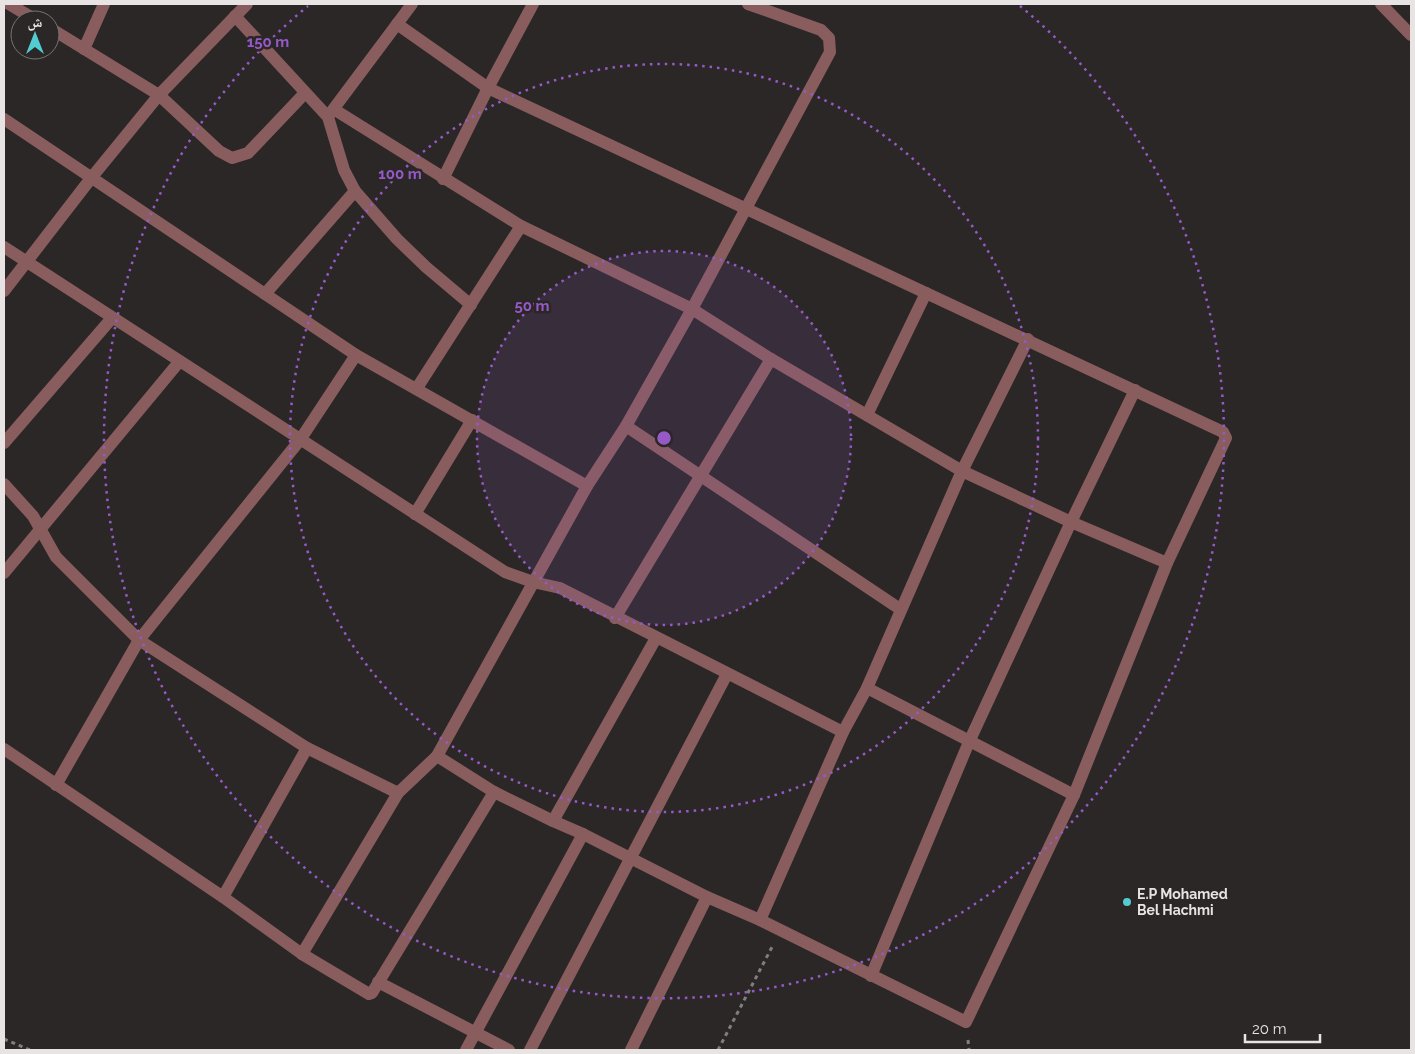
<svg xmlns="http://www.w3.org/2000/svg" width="1415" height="1054" font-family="Raleway,'Noto Naskh Arabic',sans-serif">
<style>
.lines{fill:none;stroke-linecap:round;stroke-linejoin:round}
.path{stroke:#827e7d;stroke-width:3;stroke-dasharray:4 4;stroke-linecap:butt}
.minor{stroke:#895d5e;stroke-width:12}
.ring{fill:none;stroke:#965ac8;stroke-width:2.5;stroke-dasharray:2.5 5}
.poi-dot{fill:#52ccd0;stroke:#2c2727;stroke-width:2}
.labels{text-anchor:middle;stroke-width:5;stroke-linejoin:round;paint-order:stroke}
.poi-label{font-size:14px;font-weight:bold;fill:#e7e4e3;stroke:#2c2727;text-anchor:start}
.centre{fill:#965ac8;stroke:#2c2727;stroke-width:2.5}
.ring-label{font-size:15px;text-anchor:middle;font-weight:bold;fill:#965ac8;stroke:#2c2727;stroke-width:5;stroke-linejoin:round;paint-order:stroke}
</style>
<rect width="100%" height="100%" fill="#2c2727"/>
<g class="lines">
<g class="path">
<polyline points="4,1039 30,1050"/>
<polyline points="968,1040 969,1050"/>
<polyline points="718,1050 772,947"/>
</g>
<g class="minor">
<polyline points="9,4 36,20"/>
<polyline points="1381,4 1411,35"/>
<polyline points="235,16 328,117 344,170 355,191 397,239 426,267 471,305"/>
<polyline points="397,24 488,88 1223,432 1226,438 1167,563 1074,795 966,1022 760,920 707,897 583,834 553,821 494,792 437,756"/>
<polyline points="50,28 159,95 219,151 232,158 248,153 305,93"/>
<polyline points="84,49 104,4"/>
<polyline points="335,110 521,226 692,309 771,359 962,471 1071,522 1167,563"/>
<polyline points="329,115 412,4"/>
<polyline points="4,119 356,355 587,486"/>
<polyline points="443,179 488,88 533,4"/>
<polyline points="4,247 505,572 533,582 560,588 843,732"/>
<polyline points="4,291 92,177 159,95 247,4"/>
<polyline points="265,294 355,191"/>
<polyline points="417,388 521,226"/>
<polyline points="867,415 926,293"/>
<polyline points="626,426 900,609"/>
<polyline points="4,443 112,318"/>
<polyline points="4,484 33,516 56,557 139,640 307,748 398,793 437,756 587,486 626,426 692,309 830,52 829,38 821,30 748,4"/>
<polyline points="415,514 472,420"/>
<polyline points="4,573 179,362"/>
<polyline points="615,618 771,359"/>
<polyline points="867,688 1074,795"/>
<polyline points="4,749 223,897 302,954 369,994 372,993 494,792"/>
<polyline points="56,785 139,640 300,440 356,355"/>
<polyline points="553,821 656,638"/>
<polyline points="223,897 307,748"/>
<polyline points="760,920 843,732 867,688 962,471 1028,339"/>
<polyline points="302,954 398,793"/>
<polyline points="871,976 969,742 1071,522 1135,390"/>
<polyline points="378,982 509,1050"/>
<polyline points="466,1050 583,834"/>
<polyline points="530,1050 727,674"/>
<polyline points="631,1050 707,897"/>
</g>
</g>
<circle cx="664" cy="438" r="187" fill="#965ac8" fill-opacity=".12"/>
<g class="ring">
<circle cx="664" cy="438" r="187"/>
<circle cx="664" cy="438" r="374"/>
<path d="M1020 6A560 560 0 1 1 308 6"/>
</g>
<circle class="poi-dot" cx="1127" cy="902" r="5"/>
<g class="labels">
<g class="poi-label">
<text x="1137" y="899">E.P Mohamed<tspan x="1137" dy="16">Bel Hachmi</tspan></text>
</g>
</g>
<circle cx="664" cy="438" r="8" class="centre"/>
<g class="ring-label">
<text x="268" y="47">150 m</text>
<text x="400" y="179">100 m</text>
<text x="532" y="311">50 m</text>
</g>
<rect width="1415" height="1054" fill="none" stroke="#e7e4e3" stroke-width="10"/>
<g transform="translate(35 35)"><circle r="24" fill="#2c2727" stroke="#777372"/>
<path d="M0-4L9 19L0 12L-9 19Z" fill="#52ccd0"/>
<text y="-8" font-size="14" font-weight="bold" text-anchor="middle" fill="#e7e4e3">ش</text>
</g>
<path d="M1245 1034v8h75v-8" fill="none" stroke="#e7e4e3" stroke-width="2.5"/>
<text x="1252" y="1034" font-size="15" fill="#e7e4e3" stroke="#2c2727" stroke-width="4" paint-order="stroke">20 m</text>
</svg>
